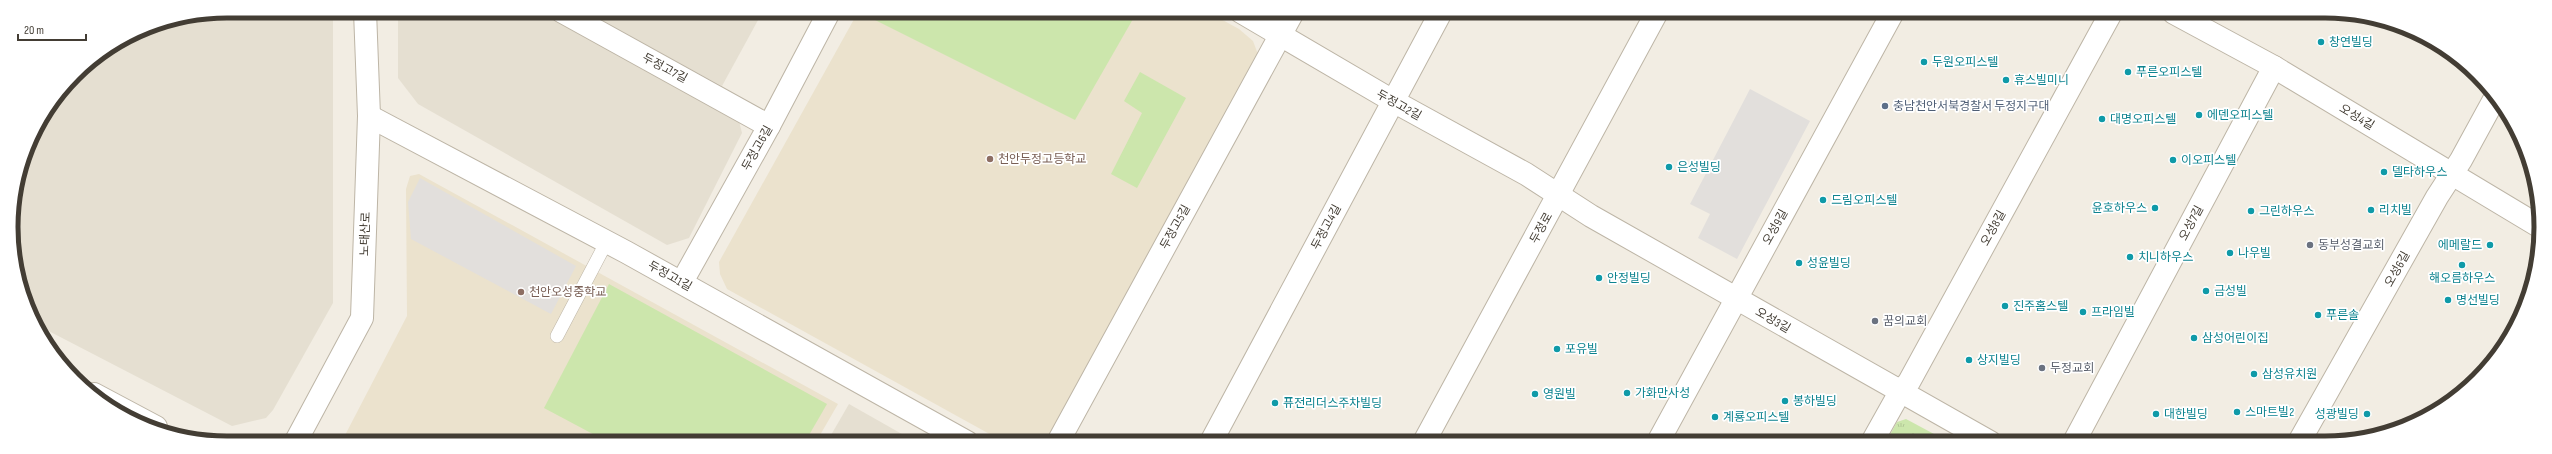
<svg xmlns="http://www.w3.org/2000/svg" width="2552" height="454" font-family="'Sofia Sans Condensed','Noto Sans KR',sans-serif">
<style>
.residential{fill:#e5dfd1}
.education{fill:#ebe2cd}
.grass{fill:#cce6ac}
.park{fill:url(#park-tufts)}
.parking{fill:#e2dfdc}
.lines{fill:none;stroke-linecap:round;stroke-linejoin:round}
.service-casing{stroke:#bdb5a6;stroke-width:14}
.minor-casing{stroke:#bdb5a6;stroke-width:24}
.tertiary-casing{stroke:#bdb5a6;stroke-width:24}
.service{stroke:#fff;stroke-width:13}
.minor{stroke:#fff;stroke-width:22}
.tertiary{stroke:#fff;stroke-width:22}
.culture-dot{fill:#0f9aa8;stroke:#fff;stroke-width:1.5}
.service-dot{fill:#5c6f8a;stroke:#fff;stroke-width:1.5}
.education-dot{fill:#8d6e63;stroke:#fff;stroke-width:1.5}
.worship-dot{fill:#6b7280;stroke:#fff;stroke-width:1.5}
.labels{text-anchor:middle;stroke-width:3.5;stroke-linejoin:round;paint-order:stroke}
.culture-label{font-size:12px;fill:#0d838f;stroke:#fff;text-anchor:start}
.street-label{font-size:12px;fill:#433d34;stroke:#fff}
.service-label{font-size:12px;fill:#4e5e75;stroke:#fff;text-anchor:start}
.education-label{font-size:12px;fill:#785e54;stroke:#fff;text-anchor:start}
.worship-label{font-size:12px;fill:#5b616d;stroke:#fff;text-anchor:start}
.rim{fill:none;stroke:#433d34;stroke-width:5}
</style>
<defs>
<pattern id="park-tufts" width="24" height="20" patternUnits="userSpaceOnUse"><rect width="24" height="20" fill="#cce6ac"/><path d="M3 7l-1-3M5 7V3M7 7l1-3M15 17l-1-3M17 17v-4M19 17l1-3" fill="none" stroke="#b0c695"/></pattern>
</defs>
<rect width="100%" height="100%" fill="#f2ede3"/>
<g class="residential">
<polygon points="227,11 333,11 333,303 273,410 266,418 232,426 39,326 23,297 11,213 28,144 74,74 145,27"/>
<polygon points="398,11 541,11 739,121 742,133 689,238 667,245 418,104 398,78"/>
<polygon points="582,11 763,11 722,86"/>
<polygon points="849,404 916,442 827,442"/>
</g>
<g class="education">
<polygon points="858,12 1208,12 1239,29 1253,41 1259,57 1051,439 1046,442 1004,442 727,289 720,274 719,262"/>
<polygon points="419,174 838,404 816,442 342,441 407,316 406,189 410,176"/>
</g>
<g class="grass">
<polygon points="869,12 1137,12 1075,120 867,16"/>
<polygon points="1140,72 1186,98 1137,188 1111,174 1142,113 1124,101"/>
<polygon points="609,284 827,404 805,442 606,441 544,408"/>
</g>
<polygon class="park" points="1906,419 1949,442 1886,442 1897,422"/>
<g class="parking">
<polygon points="1750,89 1810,121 1737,259 1698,238 1710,214 1690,204"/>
<polygon points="420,178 576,266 551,314 411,239 408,202"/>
</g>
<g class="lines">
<defs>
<polyline id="service" points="557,336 606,243"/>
<g id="minor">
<polyline points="561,11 769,126"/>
<polyline points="1241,12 1393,101 1526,174 1591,216 1990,442"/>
<polyline points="2174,13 2274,67 2537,225"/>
<polyline points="369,116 626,252 967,442"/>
<polyline points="682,282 769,126 829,12"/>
<polyline points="1058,442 1293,12"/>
<polyline points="1211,442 1441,12"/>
<polyline points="1658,442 1893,12"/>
<polyline points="1872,442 1900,392 1909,382 2111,13"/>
<polyline points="2074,442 2274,67"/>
<polyline points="2299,442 2437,197 2461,160 2496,96"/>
</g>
<g id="tertiary">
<polyline points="94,394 156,427"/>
<polyline points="296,441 362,318 369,116 365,11"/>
<polyline points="1424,442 1657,12"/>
</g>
</defs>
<use href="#service" class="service-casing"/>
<use href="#minor" class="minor-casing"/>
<use href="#tertiary" class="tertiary-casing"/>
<use href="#service" class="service"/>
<use href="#minor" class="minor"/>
<use href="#tertiary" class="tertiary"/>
</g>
<g class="culture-dot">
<circle cx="2321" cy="42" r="4"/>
<circle cx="1924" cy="62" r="4"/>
<circle cx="2128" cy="72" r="4"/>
<circle cx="2006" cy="80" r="4"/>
<circle cx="2199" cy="115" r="4"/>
<circle cx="2102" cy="119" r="4"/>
<circle cx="2173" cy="160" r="4"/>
<circle cx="1669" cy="167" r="4"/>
<circle cx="2384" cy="172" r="4"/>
<circle cx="1823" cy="200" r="4"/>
<circle cx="2155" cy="208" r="4"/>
<circle cx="2371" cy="210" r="4"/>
<circle cx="2251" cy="211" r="4"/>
<circle cx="2490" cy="245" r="4"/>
<circle cx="2230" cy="253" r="4"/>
<circle cx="2130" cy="257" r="4"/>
<circle cx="1799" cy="263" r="4"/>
<circle cx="2462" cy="265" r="4"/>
<circle cx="1599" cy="278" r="4"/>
<circle cx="2206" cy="291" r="4"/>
<circle cx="2448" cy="300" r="4"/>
<circle cx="2005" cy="306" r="4"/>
<circle cx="2083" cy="312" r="4"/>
<circle cx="2318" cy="315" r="4"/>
<circle cx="2194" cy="338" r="4"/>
<circle cx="1557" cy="349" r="4"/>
<circle cx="1969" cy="360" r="4"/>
<circle cx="2254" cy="374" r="4"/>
<circle cx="1627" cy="393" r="4"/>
<circle cx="1535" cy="394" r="4"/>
<circle cx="1785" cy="401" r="4"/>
<circle cx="1275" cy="403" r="4"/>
<circle cx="2237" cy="412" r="4"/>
<circle cx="2156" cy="414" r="4"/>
<circle cx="2367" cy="414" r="4"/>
<circle cx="1715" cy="417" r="4"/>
</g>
<circle class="service-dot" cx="1885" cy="106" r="4"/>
<g class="education-dot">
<circle cx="990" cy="159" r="4"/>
<circle cx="521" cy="292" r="4"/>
</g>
<g class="worship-dot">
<circle cx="2310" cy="245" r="4"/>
<circle cx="1875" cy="321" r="4"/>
<circle cx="2042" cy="368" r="4"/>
</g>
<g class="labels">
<g class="culture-label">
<text x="2329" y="46">창연빌딩</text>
<text x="1932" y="66">두원오피스텔</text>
<text x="2136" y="76">푸른오피스텔</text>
<text x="2014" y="84">휴스빌미니</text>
<text x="2207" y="119">에덴오피스텔</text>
<text x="2110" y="123">대명오피스텔</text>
<text x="2181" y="164">이오피스텔</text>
<text x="1677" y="171">은성빌딩</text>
<text x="2392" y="176">델타하우스</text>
<text x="1831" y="204">드림오피스텔</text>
<text x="2147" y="212" text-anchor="end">윤호하우스</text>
<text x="2379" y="214">리치빌</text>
<text x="2259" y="215">그린하우스</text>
<text x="2482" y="249" text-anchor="end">에메랄드</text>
<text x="2238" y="257">나우빌</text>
<text x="2138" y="261">치니하우스</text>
<text x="1807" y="267">성윤빌딩</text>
<text x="1607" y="282">안정빌딩</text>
<text x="2462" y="282" text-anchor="middle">해오름하우스</text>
<text x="2214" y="295">금성빌</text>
<text x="2456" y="304">명선빌딩</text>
<text x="2013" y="310">진주홈스텔</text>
<text x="2091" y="316">프라임빌</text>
<text x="2326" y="319">푸른솔</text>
<text x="2202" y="342">삼성어린이집</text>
<text x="1565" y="353">포유빌</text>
<text x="1977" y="364">상지빌딩</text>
<text x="2262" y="378">삼성유치원</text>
<text x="1635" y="397">가화만사성</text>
<text x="1543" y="398">영원빌</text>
<text x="1793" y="405">봉하빌딩</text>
<text x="1283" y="407">퓨전리더스주차빌딩</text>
<text x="2245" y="416">스마트빌2</text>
<text x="2164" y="418">대한빌딩</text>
<text x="2359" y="418" text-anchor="end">성광빌딩</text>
<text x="1723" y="421">계룡오피스텔</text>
</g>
<g class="street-label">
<text transform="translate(665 68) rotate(28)" y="4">두정고7길</text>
<text transform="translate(1399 105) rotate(29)" y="4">두정고2길</text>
<text transform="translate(2357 117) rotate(31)" y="4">오성4길</text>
<text transform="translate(757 148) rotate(-61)" y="4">두정고6길</text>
<text transform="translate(2191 223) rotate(-62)" y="4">오성7길</text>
<text transform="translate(1175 227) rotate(-61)" y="4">두정고5길</text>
<text transform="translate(1326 227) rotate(-62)" y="4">두정고4길</text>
<text transform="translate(1775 227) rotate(-61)" y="4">오성9길</text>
<text transform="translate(1541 228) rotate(-61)" y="4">두정로</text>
<text transform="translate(1993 228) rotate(-61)" y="4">오성8길</text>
<text transform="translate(365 234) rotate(-88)" y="4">노태산로</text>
<text transform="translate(2397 269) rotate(-61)" y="4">오성6길</text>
<text transform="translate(670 276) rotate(29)" y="4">두정고1길</text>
<text transform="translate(1773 320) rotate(30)" y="4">오성3길</text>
</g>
<g class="service-label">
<text x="1893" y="110">충남천안서북경찰서 두정지구대</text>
</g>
<g class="education-label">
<text x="998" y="163">천안두정고등학교</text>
<text x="529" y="296">천안오성중학교</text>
</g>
<g class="worship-label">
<text x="2318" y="249">동부성결교회</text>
<text x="1883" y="325">꿈의교회</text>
<text x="2050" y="372">두정교회</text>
</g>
</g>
<path d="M0 0H2552V454H0ZM227 18H2325A209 209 0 0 1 2534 227V227A209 209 0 0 1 2325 436H227A209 209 0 0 1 18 227V227A209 209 0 0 1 227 18Z" fill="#fff" fill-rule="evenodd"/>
<path class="rim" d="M227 18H2325A209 209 0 0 1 2534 227V227A209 209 0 0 1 2325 436H227A209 209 0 0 1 18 227V227A209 209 0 0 1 227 18Z"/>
<path d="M18 34v6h68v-6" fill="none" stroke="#433d34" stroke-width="2"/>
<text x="24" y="34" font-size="12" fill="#433d34" stroke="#ffffff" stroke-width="3" paint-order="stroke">20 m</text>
</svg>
